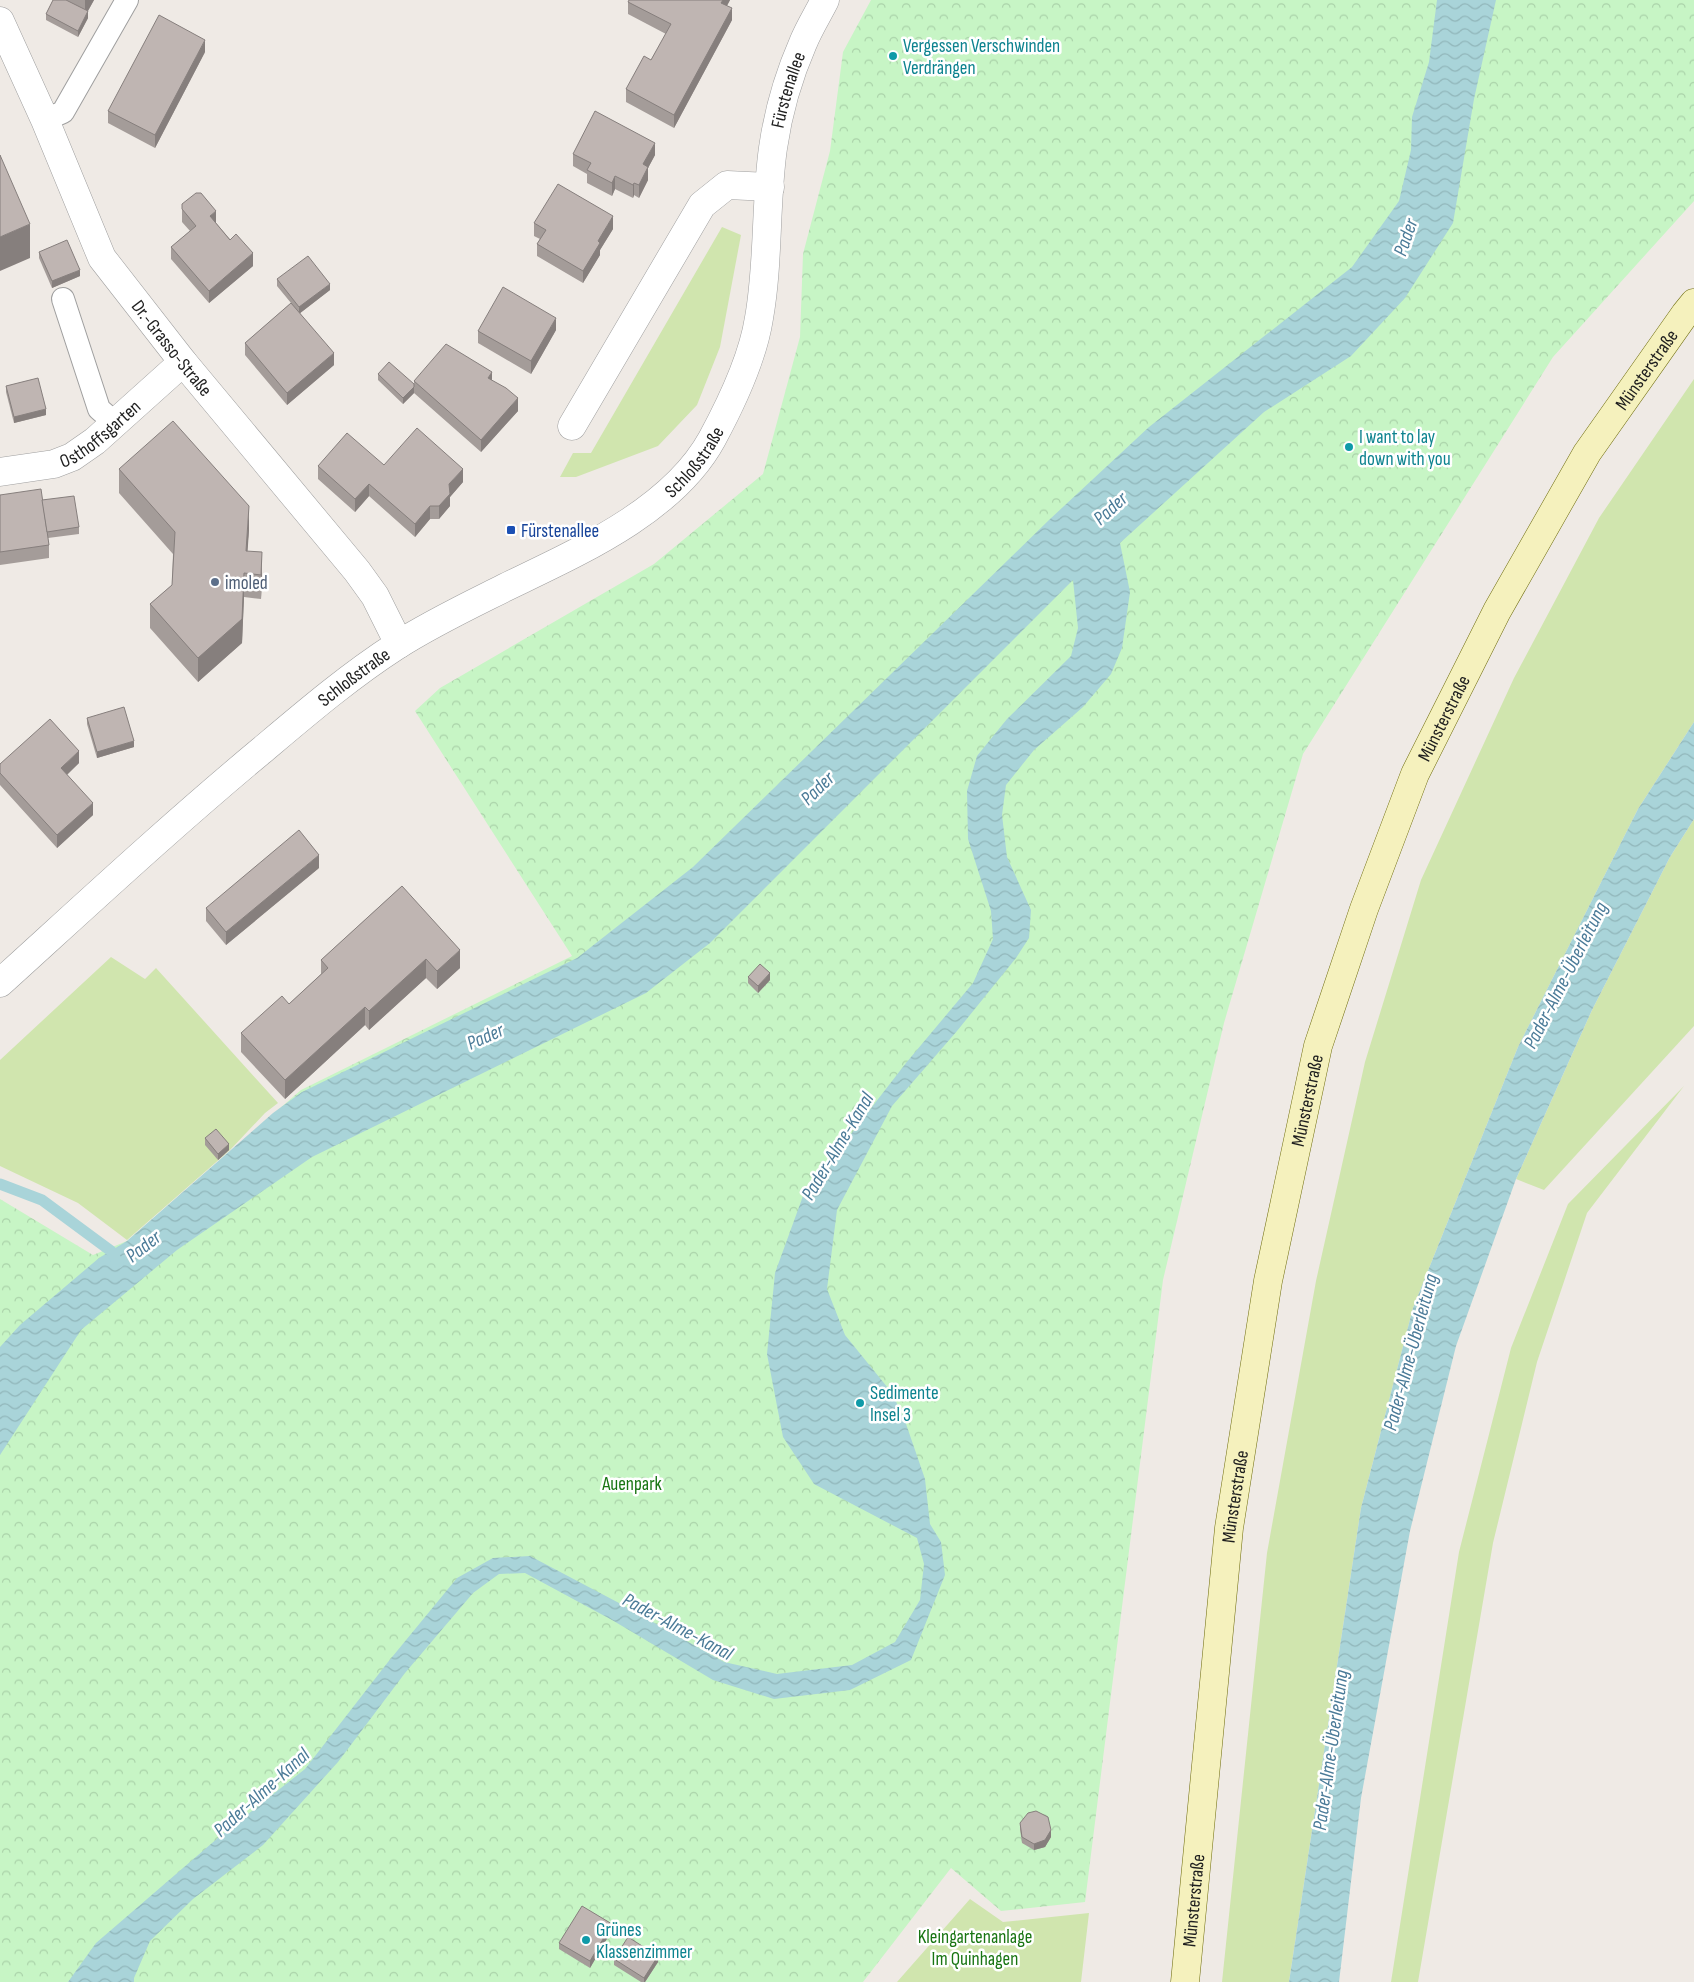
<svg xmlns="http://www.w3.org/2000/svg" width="1694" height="1982" font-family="'Sofia Sans Condensed',sans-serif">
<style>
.grass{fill:#d0e5ae}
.park{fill:url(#park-crowns)}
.water{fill:url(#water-waves)}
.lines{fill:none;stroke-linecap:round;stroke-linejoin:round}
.stream{stroke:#a9d4d9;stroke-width:11}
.service-casing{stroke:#9f9f9f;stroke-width:24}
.minor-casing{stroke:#9f9f9f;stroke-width:29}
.tertiary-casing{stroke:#9f9f9f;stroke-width:29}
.secondary-casing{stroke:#6e6c0d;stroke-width:29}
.service{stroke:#fff;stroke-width:22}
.minor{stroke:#fff;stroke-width:28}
.tertiary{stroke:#fff;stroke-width:28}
.secondary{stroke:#f5f1bd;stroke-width:28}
.wall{fill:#a49c99}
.shaded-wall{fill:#867f7d}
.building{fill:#bfb5b2;stroke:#867f7d}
.culture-dot{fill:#0f9aa8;stroke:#fff;stroke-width:2}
.transit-dot{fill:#1a4fb4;stroke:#fff;stroke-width:2}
.service-dot{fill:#5c6f8a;stroke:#fff;stroke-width:2}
.labels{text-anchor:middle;stroke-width:5;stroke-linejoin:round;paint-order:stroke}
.culture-label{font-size:19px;fill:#0d838f;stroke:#fff;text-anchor:start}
.street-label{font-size:19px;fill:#1e1e1e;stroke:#fff}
.transit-label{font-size:19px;fill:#164399;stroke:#fff;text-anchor:start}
.service-label{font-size:19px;fill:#4e5e75;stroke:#fff;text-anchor:start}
.park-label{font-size:19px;fill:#187513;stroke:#fff}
.water-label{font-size:20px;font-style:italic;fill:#4b7b98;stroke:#fff}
</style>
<defs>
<pattern id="park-crowns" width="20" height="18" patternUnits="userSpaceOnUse" patternTransform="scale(1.25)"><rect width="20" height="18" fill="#c7f5c5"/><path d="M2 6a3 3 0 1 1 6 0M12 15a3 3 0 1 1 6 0" fill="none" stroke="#aad2a9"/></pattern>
<pattern id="water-waves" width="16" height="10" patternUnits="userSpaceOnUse" patternTransform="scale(1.25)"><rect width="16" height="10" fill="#a9d4d9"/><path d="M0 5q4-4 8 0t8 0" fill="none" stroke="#91b6ba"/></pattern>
</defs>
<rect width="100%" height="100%" fill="#efeae5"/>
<g class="grass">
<polygon points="722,227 741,235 720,347 697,405 658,446 576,477 560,477 573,453 591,453"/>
<polygon points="1694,379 1694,722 1638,809 1518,1047 1413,1308 1361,1508 1289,1982 1222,1982 1267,1553 1316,1281 1365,1062 1421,880 1514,678 1599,518"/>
<polygon points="1694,819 1694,1026 1544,1190 1516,1179 1592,1010 1670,857"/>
<polygon points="111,957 145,979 156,968 278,1103 265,1113 230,1150 127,1240 78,1203 0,1166 0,1060"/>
<polygon points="1684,1086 1587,1213 1537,1362 1493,1543 1418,1982 1391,1982 1459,1552 1511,1348 1568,1204"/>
<polygon points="970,1899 1003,1922 1089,1913 1081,1982 897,1982"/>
</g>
<polygon class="park" points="871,0 1694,0 1694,201 1553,357 1303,754 1224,1023 1163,1280 1085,1902 1001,1911 951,1868 863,1982 0,1982 0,1199 93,1255 127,1241 301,1090 572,956 415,711 440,688 654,564 763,474 800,337 803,254 830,151 843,52"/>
<g class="water">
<polygon points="1437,0 1496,0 1474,99 1453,223 1405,298 1351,356 1264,412 1120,543 1130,592 1122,648 1111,674 1083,707 1034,750 1006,785 1002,815 1007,857 1031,910 1029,938 1016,958 957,1031 892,1106 837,1210 827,1289 845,1335 892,1393 905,1421 925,1479 930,1524 941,1542 945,1575 911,1660 850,1690 774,1699 713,1680 612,1620 525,1573 499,1574 473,1593 405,1673 338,1762 263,1845 193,1899 150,1941 134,1978 134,1982 68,1982 96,1943 219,1837 305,1769 388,1662 457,1578 493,1558 530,1556 619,1603 724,1662 777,1674 852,1665 895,1642 920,1600 924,1564 917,1538 814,1484 783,1437 767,1354 775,1273 803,1196 906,1063 973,983 993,939 991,911 968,839 967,791 977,756 1007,719 1071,656 1078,628 1073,580 710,943 646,993 312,1157 177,1250 81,1330 0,1455 0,1347 20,1325 99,1258 127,1241 273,1113 302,1092 577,958 693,867 1049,520 1149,427 1352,267 1399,201 1411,150 1412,117 1429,62"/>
<polygon points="1694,722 1694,819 1670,857 1592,1010 1516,1179 1456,1346 1410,1531 1361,1798 1339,1982 1289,1982 1361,1508 1413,1308 1518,1047 1638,809"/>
</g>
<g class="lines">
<polyline class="stream" points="0,1184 42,1200 111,1251 118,1263"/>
<defs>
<g id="service">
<polyline points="45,120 63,112 127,0"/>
<polyline points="63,299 99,409 115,423"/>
</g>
<g id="minor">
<path id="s1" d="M0,21l45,99 57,138 81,104 174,209 18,25 24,48"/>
<polyline points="572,426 702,205 727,185 770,187"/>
<path id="s2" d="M0,472l54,-8 18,-7 23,-16 88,-79"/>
</g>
<g id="tertiary">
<path id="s3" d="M0,983c86,-78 172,-158 261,-232 44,-37 87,-74 135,-105 34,-22 72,-40 108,-58 72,-35 168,-76 208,-149 19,-35 41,-82 47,-121 10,-56 6,-114 14,-170 5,-35 16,-73 30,-105 6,-15 15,-29 22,-43"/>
</g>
<g id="secondary">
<path id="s4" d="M1185,1982l44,-454 39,-247 50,-235 46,-137 51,-135 82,-163 90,-158 98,-139 9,-11"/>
</g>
</defs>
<use href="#service" class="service-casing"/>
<use href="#minor" class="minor-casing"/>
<use href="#tertiary" class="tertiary-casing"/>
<use href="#secondary" class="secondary-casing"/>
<use href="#service" class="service"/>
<use href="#minor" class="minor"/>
<use href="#tertiary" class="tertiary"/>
<use href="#secondary" class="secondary"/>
</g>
<g class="wall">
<polygon points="53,0 94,0 88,11 88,18 78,37 46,20 46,14"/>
<polygon points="730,0 727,6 732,20 674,128 626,102 626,89 651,60 666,34 628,14 628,2"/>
<polygon points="205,52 155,148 108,123 108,111"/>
<polygon points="573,154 655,155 648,168 648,180 639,198 634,195 633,198 615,189 612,196 587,183 587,174 573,166"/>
<polygon points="182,209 216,223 253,266 209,303 171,259 171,247 190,231 182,222"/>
<polygon points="534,223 613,229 600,250 600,255 583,283 537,256 537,244 540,239 534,236"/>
<polygon points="39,252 80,276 52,288 39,258"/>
<polygon points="277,279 330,290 300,313 334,365 287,405 245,355 245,343 291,303 277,286"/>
<polygon points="556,330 531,374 478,343 478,331"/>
<polygon points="378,374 414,384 414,381 492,380 518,411 481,452 414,393 403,404 378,380"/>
<polygon points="6,386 46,415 14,423 6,392"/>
<polygon points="384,465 463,482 450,497 450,506 439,519 430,519 415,537 369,496 355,512 318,479 318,466"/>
<polygon points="119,469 249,530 247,551 262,576 261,599 244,597 242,643 198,682 150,628 150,604 172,585 173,554 119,493"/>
<polygon points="0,495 42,500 79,527 79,534 48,538 49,545 49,558 0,565"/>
<polygon points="87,718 134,747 97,758 87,724"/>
<polygon points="79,763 67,775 93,815 57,848 0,785 0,764"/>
<polygon points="319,868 226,945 206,921 206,908"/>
<polygon points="402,886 460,968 437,989 426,978 369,1030 365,1025 285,1099 241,1052 241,1033 289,1004 321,974 321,960"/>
<polygon points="748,977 770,980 758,993 748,983"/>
<polygon points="205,1138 229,1150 218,1160 205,1145"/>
<polygon points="1020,1823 1051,1837 1045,1847 1034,1850 1022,1843 1020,1829"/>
<polygon points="612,1930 590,1968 559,1949 559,1943"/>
<polygon points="614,1959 658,1962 645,1982 641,1982 614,1965"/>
</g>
<g class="shaded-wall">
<polygon points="85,0 94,0 85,16"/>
<polygon points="723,0 730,0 721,16 721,3"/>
<polygon points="732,8 732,20 674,128 674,115"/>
<polygon points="88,11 88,18 78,37 78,31"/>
<polygon points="205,40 205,52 155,148 155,135"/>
<polygon points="655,143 655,155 648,168 648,180 639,198 639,185 643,164"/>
<polygon points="615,176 615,189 612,196 612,183"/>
<polygon points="634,183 634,195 633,198 633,185"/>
<polygon points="216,211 216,223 210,229 210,216"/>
<polygon points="613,216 613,229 600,250 600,255 583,283 583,271 598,241"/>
<polygon points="30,224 30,258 0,271 0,237"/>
<polygon points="253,253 253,266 209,303 209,291"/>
<polygon points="80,270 80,276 52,288 52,281"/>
<polygon points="330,284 330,290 299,314 299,307"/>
<polygon points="556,318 556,330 531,374 531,361"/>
<polygon points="334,353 334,365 287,405 287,393"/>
<polygon points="492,372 492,384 488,378"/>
<polygon points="414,387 414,393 403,404 403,398"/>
<polygon points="518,398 518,411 481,452 481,440"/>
<polygon points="46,409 46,415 14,423 14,417"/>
<polygon points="463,469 463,482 450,497 450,506 439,519 439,506 449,484"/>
<polygon points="369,484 369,496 355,512 355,499"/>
<polygon points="249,506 249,530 246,575 246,551"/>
<polygon points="430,506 430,519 415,537 415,524"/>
<polygon points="262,552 262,576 261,599 261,575"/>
<polygon points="244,573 244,597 242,643 198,682 198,658"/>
<polygon points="134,741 134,747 97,758 97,752"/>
<polygon points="79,751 79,763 61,780 61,768"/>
<polygon points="93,803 93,815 57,848 57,835"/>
<polygon points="319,855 319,868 226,945 226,932"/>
<polygon points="460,950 460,968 437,989 437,971"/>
<polygon points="426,959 426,978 369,1030 369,1011"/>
<polygon points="770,973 770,980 758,993 758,986"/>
<polygon points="365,1007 365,1025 285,1099 285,1080"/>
<polygon points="229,1144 229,1150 218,1160 218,1154"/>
<polygon points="1051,1830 1051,1837 1045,1847 1034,1850 1034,1844"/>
<polygon points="612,1924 612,1930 590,1968 590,1961"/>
<polygon points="658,1956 658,1962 645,1982 644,1982 644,1978"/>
</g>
<g class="building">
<polygon points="53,0 66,0 88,11 78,31 46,14"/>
<polygon points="629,0 723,0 721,3 732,8 674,115 626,89 644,56 651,60 671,24 628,2"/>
<polygon points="159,15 205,40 155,135 108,111"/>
<polygon points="595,111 655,143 643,164 648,167 639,185 634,183 633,185 615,176 612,183 587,170 591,163 573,154"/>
<polygon points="0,155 30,224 0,237"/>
<polygon points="558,184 613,216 598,241 600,243 583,271 537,244 546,230 534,223"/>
<polygon points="196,193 201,193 216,211 210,216 230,240 236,234 253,253 209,291 171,247 196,226 182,209 182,204"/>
<polygon points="67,240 80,270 52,281 39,252"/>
<polygon points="308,256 330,284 299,307 277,279"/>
<polygon points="503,287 556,318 531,361 478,331"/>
<polygon points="291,303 334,353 287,393 245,343"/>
<polygon points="446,344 492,372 488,378 506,388 518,398 481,440 414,381"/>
<polygon points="389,362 414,384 414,387 403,398 378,374"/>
<polygon points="38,378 46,409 14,417 6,386"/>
<polygon points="173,421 249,506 246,551 262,552 261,575 244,573 242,619 198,658 150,604 172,585 175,532 119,469"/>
<polygon points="417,428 463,469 449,484 450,494 439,506 430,506 415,524 369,484 355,499 318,466 347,433 384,465"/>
<polygon points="41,489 49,545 0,552 0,495"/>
<polygon points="74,496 79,527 47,532 42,500"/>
<polygon points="124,707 134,741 97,752 87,718"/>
<polygon points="50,719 79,751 61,768 93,803 57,835 0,773 0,764"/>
<polygon points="299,830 319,855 226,932 206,908"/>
<polygon points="402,886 460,950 437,971 426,959 369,1011 365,1007 285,1080 241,1033 282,996 289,1004 328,968 321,960"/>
<polygon points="760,964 770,973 758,986 748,977"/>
<polygon points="216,1129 229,1144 218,1154 205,1138"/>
<polygon points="1036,1811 1048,1817 1051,1830 1045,1840 1034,1844 1022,1837 1020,1823 1028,1813"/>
<polygon points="582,1906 612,1924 590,1961 559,1943"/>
<polygon points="628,1937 658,1956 644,1978 614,1959"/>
</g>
<g class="culture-dot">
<circle cx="893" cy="56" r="5"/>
<circle cx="1349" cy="447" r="5"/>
<circle cx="860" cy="1403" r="5"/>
<circle cx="586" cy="1940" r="5"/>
</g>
<rect class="transit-dot" x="506" y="525" width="10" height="10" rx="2.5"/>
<circle class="service-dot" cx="215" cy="582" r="5"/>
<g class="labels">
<g class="culture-label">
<text x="903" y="52">Vergessen Verschwinden<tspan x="903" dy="22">Verdrängen</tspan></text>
<text x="1359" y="443">I want to lay<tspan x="1359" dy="22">down with you</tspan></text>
<text x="870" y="1399">Sedimente<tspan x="870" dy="22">Insel 3</tspan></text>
<text x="596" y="1936">Grünes<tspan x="596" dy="22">Klassenzimmer</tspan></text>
</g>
<g class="street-label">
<text dy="7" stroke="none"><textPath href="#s3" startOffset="1264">Fürstenallee</textPath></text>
<text dy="7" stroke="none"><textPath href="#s1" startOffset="372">Dr.-Grasso-Straße</textPath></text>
<text dy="7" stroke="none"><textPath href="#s4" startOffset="1702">Münsterstraße</textPath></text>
<text dy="7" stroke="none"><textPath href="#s2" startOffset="110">Osthoffsgarten</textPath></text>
<text dy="7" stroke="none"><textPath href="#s3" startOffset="874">Schloßstraße</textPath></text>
<text dy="7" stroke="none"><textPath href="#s3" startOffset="468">Schloßstraße</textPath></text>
<text dy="7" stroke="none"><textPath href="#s4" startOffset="1298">Münsterstraße</textPath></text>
<text dy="7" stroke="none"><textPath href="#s4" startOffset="891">Münsterstraße</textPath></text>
<text dy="7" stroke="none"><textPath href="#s4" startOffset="488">Münsterstraße</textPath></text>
<text dy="7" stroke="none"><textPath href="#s4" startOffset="82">Münsterstraße</textPath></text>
</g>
<g class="transit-label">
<text x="521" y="537">Fürstenallee</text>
</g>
<g class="service-label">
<text x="225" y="589">imoled</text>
</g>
<g class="park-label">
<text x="632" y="1490">Auenpark</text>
<text x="975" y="1943">Kleingartenanlage<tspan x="975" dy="22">Im Quinhagen</tspan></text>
</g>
<g class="water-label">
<text transform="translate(1405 237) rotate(-71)" y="7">Pader</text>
<text transform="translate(1110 508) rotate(-42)" y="7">Pader</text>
<text transform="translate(817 788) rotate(-44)" y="7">Pader</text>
<text transform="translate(1565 975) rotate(-63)" y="7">Pader-Alme-Überleitung</text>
<text transform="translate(485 1036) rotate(-24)" y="7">Pader</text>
<text transform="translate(837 1146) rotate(-59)" y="7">Pader-Alme-Kanal</text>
<text transform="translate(143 1246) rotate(-38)" y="7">Pader</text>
<text transform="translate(1410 1352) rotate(-75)" y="7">Pader-Alme-Überleitung</text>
<text transform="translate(678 1626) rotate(28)" y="7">Pader-Alme-Kanal</text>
<text transform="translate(1330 1750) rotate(-82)" y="7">Pader-Alme-Überleitung</text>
<text transform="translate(261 1792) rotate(-42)" y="7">Pader-Alme-Kanal</text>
</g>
</g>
</svg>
